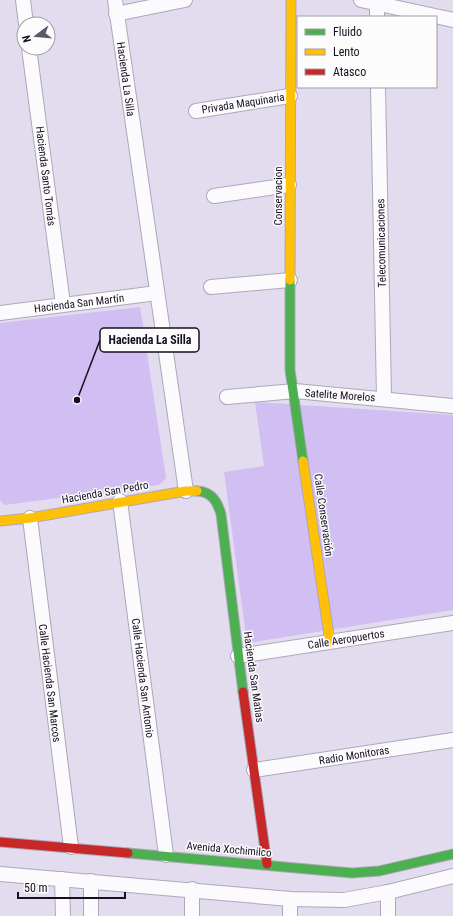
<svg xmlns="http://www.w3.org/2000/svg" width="453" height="916" font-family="'Roboto Condensed',sans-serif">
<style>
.green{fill:#d1bef2}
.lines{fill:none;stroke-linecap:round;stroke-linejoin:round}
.street-casing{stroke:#aea7ba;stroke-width:16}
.fast-casing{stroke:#aea7ba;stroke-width:11}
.slow-casing{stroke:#aea7ba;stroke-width:11}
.jam-casing{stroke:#aea7ba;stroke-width:11}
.street{stroke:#fbfafd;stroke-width:14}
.fast{stroke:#4caf50;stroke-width:9}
.slow{stroke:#ffc107;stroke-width:9}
.jam{stroke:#c62828;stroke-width:9}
.labels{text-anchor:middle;stroke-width:3;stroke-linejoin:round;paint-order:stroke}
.street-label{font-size:11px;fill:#160e22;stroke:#fcfcfc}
.leader{fill:none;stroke:#160e22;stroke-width:1.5}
.callout-dot{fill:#160e22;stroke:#fcfcfc;stroke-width:1.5}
.callout{fill:#fcfcfc;stroke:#160e22;stroke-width:1.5}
.callout-label{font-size:12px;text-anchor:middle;font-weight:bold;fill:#160e22}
</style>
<rect width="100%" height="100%" fill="#e3dcef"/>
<g class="green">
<polygon points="140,307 166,478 159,485 4,505 0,500 0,323"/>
<polygon points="255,402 453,415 453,610 247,643 224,472 264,466"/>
</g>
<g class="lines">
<defs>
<g id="street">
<polyline points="23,0 26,24"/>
<polyline points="115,0 186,491"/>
<polyline points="361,0 453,20"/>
<polyline points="377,0 377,17"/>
<polyline points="116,14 185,0"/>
<polyline points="29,48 63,304"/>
<polyline points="378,87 384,398"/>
<polyline points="196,111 290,96"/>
<polyline points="214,196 289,185"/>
<polyline points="211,287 290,280"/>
<polyline points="0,313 157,293"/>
<polyline points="227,397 295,391 453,406"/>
<polyline points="120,501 166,855"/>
<polyline points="30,518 71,847"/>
<polyline points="238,656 453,623"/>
<polyline points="254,770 453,740"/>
<polyline points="0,874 290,899 344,900 388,892 453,876"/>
<polyline points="62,879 63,916"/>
<polyline points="91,881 91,916"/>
<polyline points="192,889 192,916"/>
<polyline points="388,892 388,916"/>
<polyline points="290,899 290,916"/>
</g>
<g id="fast">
<polyline points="290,280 290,370 303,461"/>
<path d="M197,491c15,1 20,10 24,23l22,178"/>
<polyline points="128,853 352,873 379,871 453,854"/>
</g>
<g id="slow">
<polyline points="290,280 291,0"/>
<polyline points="303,461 330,642"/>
<polyline points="0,521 30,518 186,491 197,491"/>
</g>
<g id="jam">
<polyline points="243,692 267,864"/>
<polyline points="0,842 128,853"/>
</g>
</defs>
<use href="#street" class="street-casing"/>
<use href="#fast" class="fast-casing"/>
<use href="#slow" class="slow-casing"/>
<use href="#jam" class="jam-casing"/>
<use href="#street" class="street"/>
<use href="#fast" class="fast"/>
<use href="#slow" class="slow"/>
<use href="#jam" class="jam"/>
</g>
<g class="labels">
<g class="street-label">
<text transform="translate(126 79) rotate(82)" y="4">Hacienda La Silla</text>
<text transform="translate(243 103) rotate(-9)" y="4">Privada Maquinaria</text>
<text transform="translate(46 176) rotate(83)" y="4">Hacienda Santo Tomás</text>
<text transform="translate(278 196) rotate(-90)" y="4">Conservacion</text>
<text transform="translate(381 243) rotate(-91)" y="4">Telecomunicaciones</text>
<text transform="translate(79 303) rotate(-7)" y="4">Hacienda San Martín</text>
<text transform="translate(340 395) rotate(4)" y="4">Satelite Morelos</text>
<text transform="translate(105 492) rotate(-10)" y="4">Hacienda San Pedro</text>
<text transform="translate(324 515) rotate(82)" y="4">Calle Conservación</text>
<text transform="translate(346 639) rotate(-9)" y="4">Calle Aeropuertos</text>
<text transform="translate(254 677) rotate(82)" y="4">Hacienda San Matias</text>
<text transform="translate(143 678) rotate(83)" y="4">Calle Hacienda San Antonio</text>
<text transform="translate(50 683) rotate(83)" y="4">Calle Hacienda San Marcos</text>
<text transform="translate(354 755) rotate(-9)" y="4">Radio Monitoras</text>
<text transform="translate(229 849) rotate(5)" y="4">Avenida Xochimilco</text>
</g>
</g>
<path class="leader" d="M77 400L100 340"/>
<circle class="callout-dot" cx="77" cy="400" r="4"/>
<rect class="callout" x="100" y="328" width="99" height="24" rx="4"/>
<g class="callout-label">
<text x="150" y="344">Hacienda La Silla</text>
</g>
<rect x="297" y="16" width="140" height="72" fill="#fcfcfc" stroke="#a09da5"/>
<rect x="305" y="29" width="20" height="6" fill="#4caf50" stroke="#a09da5"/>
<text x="333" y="36" font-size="12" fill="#160e22">Fluido</text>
<rect x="305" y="49" width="20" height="6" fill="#ffc107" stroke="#a09da5"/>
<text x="333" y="56" font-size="12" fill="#160e22">Lento</text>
<rect x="305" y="69" width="20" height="6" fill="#c62828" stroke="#a09da5"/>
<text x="333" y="76" font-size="12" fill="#160e22">Atasco</text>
<g transform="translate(36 36) rotate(254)"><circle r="19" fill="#fcfcfc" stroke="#a09da5"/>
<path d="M0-3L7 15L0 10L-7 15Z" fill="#5e566a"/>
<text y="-6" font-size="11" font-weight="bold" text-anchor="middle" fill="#160e22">N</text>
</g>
<path d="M18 892v6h107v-6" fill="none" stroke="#160e22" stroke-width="2"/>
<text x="24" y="892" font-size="12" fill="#160e22" stroke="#fcfcfc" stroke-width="3" paint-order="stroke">50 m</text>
</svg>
